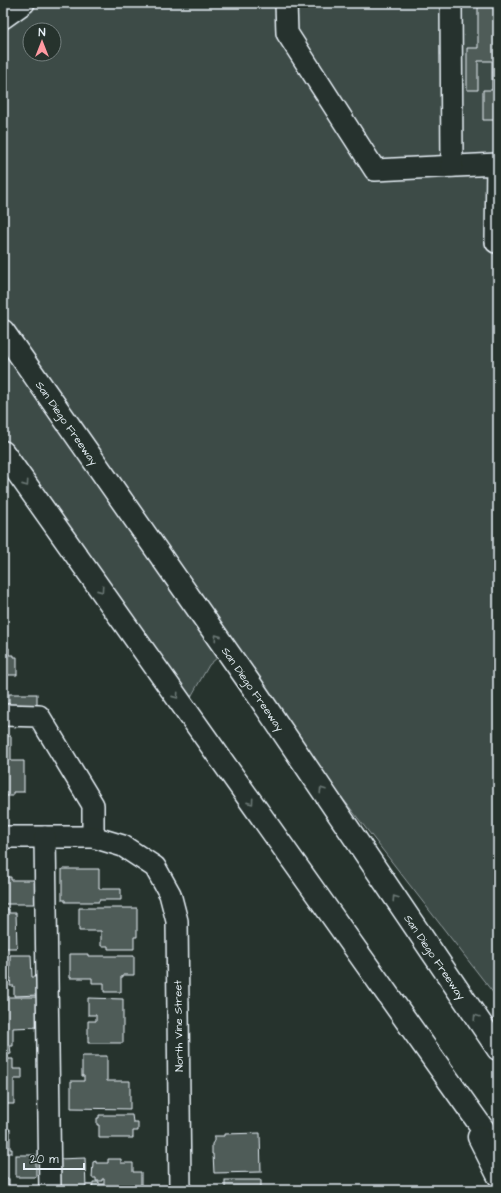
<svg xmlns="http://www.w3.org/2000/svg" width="501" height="1193" font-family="'Architects Daughter',sans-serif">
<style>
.green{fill:#3e4b47;stroke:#939ea0;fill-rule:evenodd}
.building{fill:#505c59;stroke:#e8f1f8}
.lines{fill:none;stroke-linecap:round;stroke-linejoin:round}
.minor-casing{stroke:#e8f1f8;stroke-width:24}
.highway-casing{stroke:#e8f1f8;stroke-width:25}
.minor{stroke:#26332d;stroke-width:21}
.highway{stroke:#26332d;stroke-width:22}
.oneway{stroke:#6a7674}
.labels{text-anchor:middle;stroke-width:4;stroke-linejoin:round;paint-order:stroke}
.street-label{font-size:11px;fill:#e8f1f8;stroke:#26332d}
</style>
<rect width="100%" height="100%" fill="#26332d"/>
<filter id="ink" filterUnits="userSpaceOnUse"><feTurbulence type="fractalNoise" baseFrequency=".025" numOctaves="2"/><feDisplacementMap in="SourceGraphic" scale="8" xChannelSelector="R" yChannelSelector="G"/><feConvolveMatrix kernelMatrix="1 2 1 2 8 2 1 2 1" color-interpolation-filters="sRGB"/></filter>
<g filter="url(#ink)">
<path class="green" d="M3,3h495v996l-271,-350 -18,16 -21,37 -185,-239zM30,30h24v24h-24z"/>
<g class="building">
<polygon points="478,3 498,3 498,120 483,120 483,90 492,90 492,61 478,61 478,90 467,90 467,48 478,48"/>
<polygon points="3,648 9,648 9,655 14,655 14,657 17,657 17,675 3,675"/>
<rect x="9" y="694" width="28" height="11"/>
<polygon points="3,736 11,736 11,761 24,761 24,792 13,792 13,796 3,796"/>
<polygon points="62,869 99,869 99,889 121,889 121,900 99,900 99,902 65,902 65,900 62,900"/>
<polygon points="3,877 11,877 11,880 36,880 36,904 3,904"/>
<polygon points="79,908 137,908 137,937 134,937 134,949 108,949 108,946 101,946 101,931 79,931"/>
<polygon points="3,909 9,909 9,913 16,913 17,948 3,948"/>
<polygon points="70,954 88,954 88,956 134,956 134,975 123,975 123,977 121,977 121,992 104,992 104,983 92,983 92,978 70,978"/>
<rect x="3" y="955" width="1" height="38"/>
<polygon points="10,955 31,955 32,977 39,977 39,995 14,996 14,986 10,986 11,978 10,978"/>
<polygon points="3,997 39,997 39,1027 13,1028 13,1046 10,1046 11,1054 3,1055"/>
<polygon points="88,998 123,999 123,1043 88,1043 88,1021 96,1021 96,1015 88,1015"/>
<polygon points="82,1056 107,1056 107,1081 130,1081 130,1109 71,1108 71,1081 84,1081 84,1076 82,1076"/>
<polygon points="3,1059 13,1059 13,1069 22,1069 22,1079 14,1079 14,1104 3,1104"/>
<polygon points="99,1115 132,1115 133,1122 138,1122 138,1131 133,1131 133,1138 99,1138 99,1125 97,1125 97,1118 99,1118"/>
<polygon points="3,1129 10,1129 10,1149 12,1149 12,1153 3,1153"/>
<polygon points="260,1133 261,1172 214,1173 213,1154 212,1154 212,1144 214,1141 214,1136 224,1136 224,1134"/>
<rect x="16" y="1155" width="20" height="22"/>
<polygon points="85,1158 86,1190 59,1190 58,1159"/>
<polygon points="108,1159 121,1159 121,1163 133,1163 133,1172 141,1172 141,1187 134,1187 134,1190 92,1190 93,1182 99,1182 99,1184 104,1184 104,1179 102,1179 102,1181 96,1181 96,1178 92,1178 93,1162 96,1161 96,1163 108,1163"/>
<rect x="3" y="1179" width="6" height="11"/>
<rect x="225" y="1180" width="36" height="10"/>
</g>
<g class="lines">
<defs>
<g id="minor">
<polyline points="286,3 287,33 375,170 497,164 496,242"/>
<polyline points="451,3 452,166"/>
<polyline points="3,18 24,3"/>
<polyline points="3,715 39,716 93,805 93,837"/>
<polyline points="3,837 93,837 123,846 155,867 170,894 177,921 180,1190"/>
<polyline points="45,837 50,1190"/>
</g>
<g id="highway">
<polyline points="3,331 251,685 498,1049"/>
<polyline points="3,452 498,1150"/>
<polyline points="479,1137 498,1175"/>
</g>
</defs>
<use href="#minor" class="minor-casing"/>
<use href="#highway" class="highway-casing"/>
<use href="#minor" class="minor"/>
<use href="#highway" class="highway"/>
</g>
<defs><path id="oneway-chevron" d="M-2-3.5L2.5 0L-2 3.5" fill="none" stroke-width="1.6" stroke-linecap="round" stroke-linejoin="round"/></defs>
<g class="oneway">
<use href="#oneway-chevron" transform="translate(26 484) rotate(55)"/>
<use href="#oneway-chevron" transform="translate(101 590) rotate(55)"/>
<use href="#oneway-chevron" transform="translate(217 637) rotate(-125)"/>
<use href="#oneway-chevron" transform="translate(176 696) rotate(55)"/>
<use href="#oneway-chevron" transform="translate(322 790) rotate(-124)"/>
<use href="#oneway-chevron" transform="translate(251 802) rotate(55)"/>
<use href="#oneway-chevron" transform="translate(395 898) rotate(-124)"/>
<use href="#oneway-chevron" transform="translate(476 1017) rotate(-124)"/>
</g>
</g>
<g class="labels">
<g class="street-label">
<text transform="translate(67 423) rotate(55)" y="4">San Diego Freeway</text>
<text transform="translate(253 689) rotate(55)" y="4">San Diego Freeway</text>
<text transform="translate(435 957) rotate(56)" y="4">San Diego Freeway</text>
<text transform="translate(178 1026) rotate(-91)" y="4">North Vine Street</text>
</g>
</g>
<rect width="501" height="1193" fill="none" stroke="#26332d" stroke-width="16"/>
<rect x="8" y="8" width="485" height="1177" fill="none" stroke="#e8f1f8" stroke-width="1.5" filter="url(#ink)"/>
<g transform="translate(42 42)"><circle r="19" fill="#26332d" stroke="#747f7e"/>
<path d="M0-3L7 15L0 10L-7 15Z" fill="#ff9aa2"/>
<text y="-6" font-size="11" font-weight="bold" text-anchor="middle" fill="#e8f1f8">N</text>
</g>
<path d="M24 1163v6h60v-6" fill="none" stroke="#e8f1f8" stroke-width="2"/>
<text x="30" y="1163" font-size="12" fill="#e8f1f8" stroke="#26332d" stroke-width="3" paint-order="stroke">20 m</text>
</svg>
